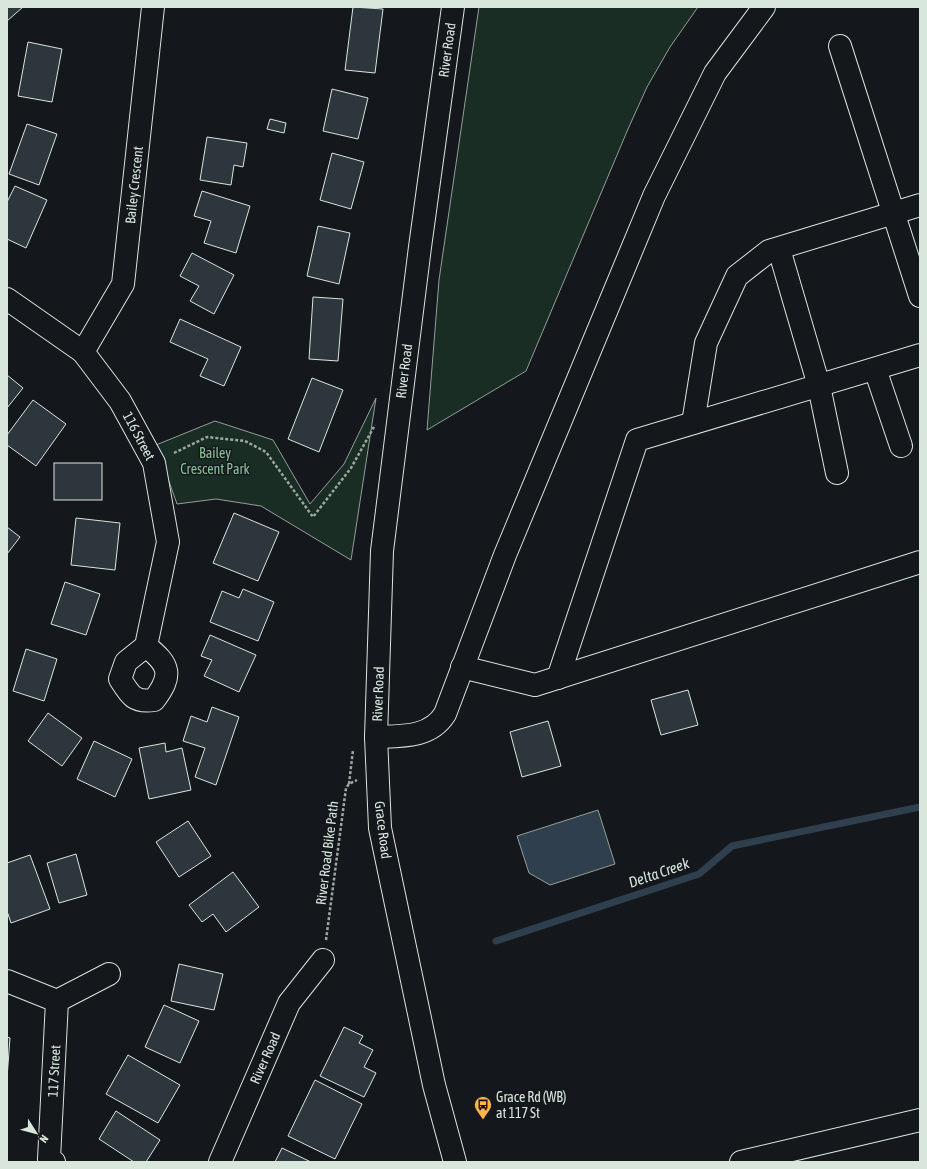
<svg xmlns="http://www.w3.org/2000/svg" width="927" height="1169" font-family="'Asap Condensed',sans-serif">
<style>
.green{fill:#1a2d24;stroke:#939e99}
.water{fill:#2f3f4d;stroke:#939e99}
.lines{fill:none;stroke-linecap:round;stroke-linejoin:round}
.stream{stroke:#2f3f4d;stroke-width:7}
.building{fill:#2c363c;stroke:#d8e6dc}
.minor-casing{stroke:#d8e6dc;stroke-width:24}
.path{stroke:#9da8a2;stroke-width:2.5;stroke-dasharray:3 2;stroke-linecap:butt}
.minor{stroke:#14181c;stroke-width:22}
.labels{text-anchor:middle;stroke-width:3;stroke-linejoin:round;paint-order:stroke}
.street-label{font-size:14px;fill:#d8e6dc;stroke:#14181c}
.park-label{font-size:14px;fill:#8ac095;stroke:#14181c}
.poi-label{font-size:14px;fill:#d8e6dc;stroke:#14181c;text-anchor:start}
.water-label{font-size:15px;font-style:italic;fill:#d8e6dc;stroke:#14181c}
</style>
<rect width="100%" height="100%" fill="#14181c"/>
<g class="green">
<polygon points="479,7 698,7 670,47 647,87 628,129 526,371 427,430 439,280"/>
<polygon points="376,398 351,560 261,506 216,499 177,504 156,445 215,421 273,440 310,504 344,464"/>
</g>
<polygon class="water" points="598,810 615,864 550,885 529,873 517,836"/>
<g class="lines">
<polyline class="stream" points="496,941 699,874 732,846 920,807"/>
</g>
<g class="building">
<polygon points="7,7 23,7 7,21"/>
<polygon points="353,7 383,9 375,73 345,70"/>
<polygon points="28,42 62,49 52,102 18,96"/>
<polygon points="332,89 368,98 358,139 323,131"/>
<polygon points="270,119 286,123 284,133 267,129"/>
<polygon points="27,124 57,134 39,185 9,174"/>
<polygon points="207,137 247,143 243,167 234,165 231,185 200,180"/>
<polygon points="332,153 364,162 351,209 320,200"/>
<polygon points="15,186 47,200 26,248 7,239 7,202"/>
<polygon points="202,191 250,206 236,253 204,243 211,221 194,216"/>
<polygon points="318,226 350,233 339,284 307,276"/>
<polygon points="192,253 234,275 214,314 190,301 199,286 180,276"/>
<polygon points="313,297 343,299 338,361 309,359"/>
<polygon points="180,319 241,347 224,386 200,376 208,359 170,342"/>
<polygon points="7,375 23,388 7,408"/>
<polygon points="312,378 343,390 319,452 288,439"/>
<polygon points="33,400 66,424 36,466 7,445 7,435"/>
<rect x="54" y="463" width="48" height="37"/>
<polygon points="234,513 279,532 258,581 213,563"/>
<polygon points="76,518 120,523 115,570 71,565"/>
<polygon points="7,527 20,537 7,554"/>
<polygon points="65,582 100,594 86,635 51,624"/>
<polygon points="243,589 274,602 258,641 210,622 222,591 239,598"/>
<polygon points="210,635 256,655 239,692 204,676 212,660 201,656"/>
<polygon points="26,649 57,659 44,701 13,691"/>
<polygon points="688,690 698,725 661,735 651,700"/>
<polygon points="212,707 239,717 216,785 195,777 205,748 183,741 191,716 207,722"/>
<polygon points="48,713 82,738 62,766 28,741"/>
<polygon points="548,721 561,766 522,777 510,732"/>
<polygon points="94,741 132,759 115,797 77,779"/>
<polygon points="165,743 166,752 182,748 191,790 149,799 139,748"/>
<polygon points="188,821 211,856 179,877 156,842"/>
<polygon points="76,854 87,895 59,903 47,863"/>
<polygon points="30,855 50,909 11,923 7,911 7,863"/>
<polygon points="233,872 259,907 226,932 213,914 202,922 189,905"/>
<polygon points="179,964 223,974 214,1010 171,1001"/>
<polygon points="164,1005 199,1021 180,1063 145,1047"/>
<polygon points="344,1027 363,1036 359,1043 373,1050 364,1067 376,1073 364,1097 320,1076"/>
<polygon points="7,1037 10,1038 7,1078"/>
<polygon points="128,1055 180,1085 158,1123 106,1094"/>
<polygon points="315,1080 362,1104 335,1159 288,1136"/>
<polygon points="116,1111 160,1140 146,1162 134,1162 99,1139"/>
<polygon points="282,1148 311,1162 275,1162"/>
</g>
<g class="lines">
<defs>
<g id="minor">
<polyline points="453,7 420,247 382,551 376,737 380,828 434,1085 455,1162"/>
<polyline points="840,46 920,296"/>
<polyline points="779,249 819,386 837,473"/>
<path d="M7,299l76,53 37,49 34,62 14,79 -22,104 -20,16 -6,17c10,16 14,24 34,21 19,-25 16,-35 -8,-54"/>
<polyline points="83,352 123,284 153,7"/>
<polyline points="875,369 901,446"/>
<polyline points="693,423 706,343 737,276 769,251 920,205"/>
<polyline points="462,667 535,685 920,562"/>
<polyline points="558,678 637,440 920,355"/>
<path d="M376,737c26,-1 54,1 69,-23l60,-159 149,-359 61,-123 49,-66"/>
<polyline points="7,981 57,1001 49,1159 54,1162"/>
<polyline points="57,1001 109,974"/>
<polyline points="220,1162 289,1003 323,960"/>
<polyline points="741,1162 920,1120"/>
</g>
</defs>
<use href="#minor" class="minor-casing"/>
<g class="path">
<polyline points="174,453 207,437 245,441 266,452 313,517 351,468 375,425"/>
<polyline points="349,784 353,750"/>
<polyline points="326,940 346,788 349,784 357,780"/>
</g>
<use href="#minor" class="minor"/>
</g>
<defs>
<symbol id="bus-pin" viewBox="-11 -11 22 30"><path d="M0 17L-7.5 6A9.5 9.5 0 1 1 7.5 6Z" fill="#ffb74d" stroke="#14181c"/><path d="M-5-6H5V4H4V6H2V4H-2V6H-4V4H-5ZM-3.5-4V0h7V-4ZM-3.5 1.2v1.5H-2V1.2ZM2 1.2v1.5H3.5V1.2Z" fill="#111"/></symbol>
</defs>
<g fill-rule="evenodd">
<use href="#bus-pin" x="473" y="1095" width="20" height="27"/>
</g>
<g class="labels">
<g class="street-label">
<text transform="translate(447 50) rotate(-82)" y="5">River Road</text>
<text transform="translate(134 185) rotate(-84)" y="5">Bailey Crescent</text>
<text transform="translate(404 371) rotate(-83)" y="5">River Road</text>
<text transform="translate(139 436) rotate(62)" y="5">116 Street</text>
<text transform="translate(378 694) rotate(-88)" y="5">River Road</text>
<text transform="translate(383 830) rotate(83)" y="5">Grace Road</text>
<text transform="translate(327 853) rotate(-83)" y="5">River Road Bike Path</text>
<text transform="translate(265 1058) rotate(-66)" y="5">River Road</text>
<text transform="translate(54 1071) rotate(-87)" y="5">117 Street</text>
</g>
<g class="park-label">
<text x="215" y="458">Bailey<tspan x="215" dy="16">Crescent Park</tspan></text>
</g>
<g class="poi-label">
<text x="496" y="1102">Grace Rd (WB)<tspan x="496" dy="16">at 117 St</tspan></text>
</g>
<g class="water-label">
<text transform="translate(659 873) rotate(-19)" y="5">Delta Creek</text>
</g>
</g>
<rect width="927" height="1169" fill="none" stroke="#d8e6dc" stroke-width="16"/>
<g transform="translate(36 1133) rotate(126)" stroke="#14181c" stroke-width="3" paint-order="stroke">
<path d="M0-3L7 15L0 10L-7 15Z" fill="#d8e6dc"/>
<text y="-6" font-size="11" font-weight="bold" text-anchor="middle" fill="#d8e6dc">N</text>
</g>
</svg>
